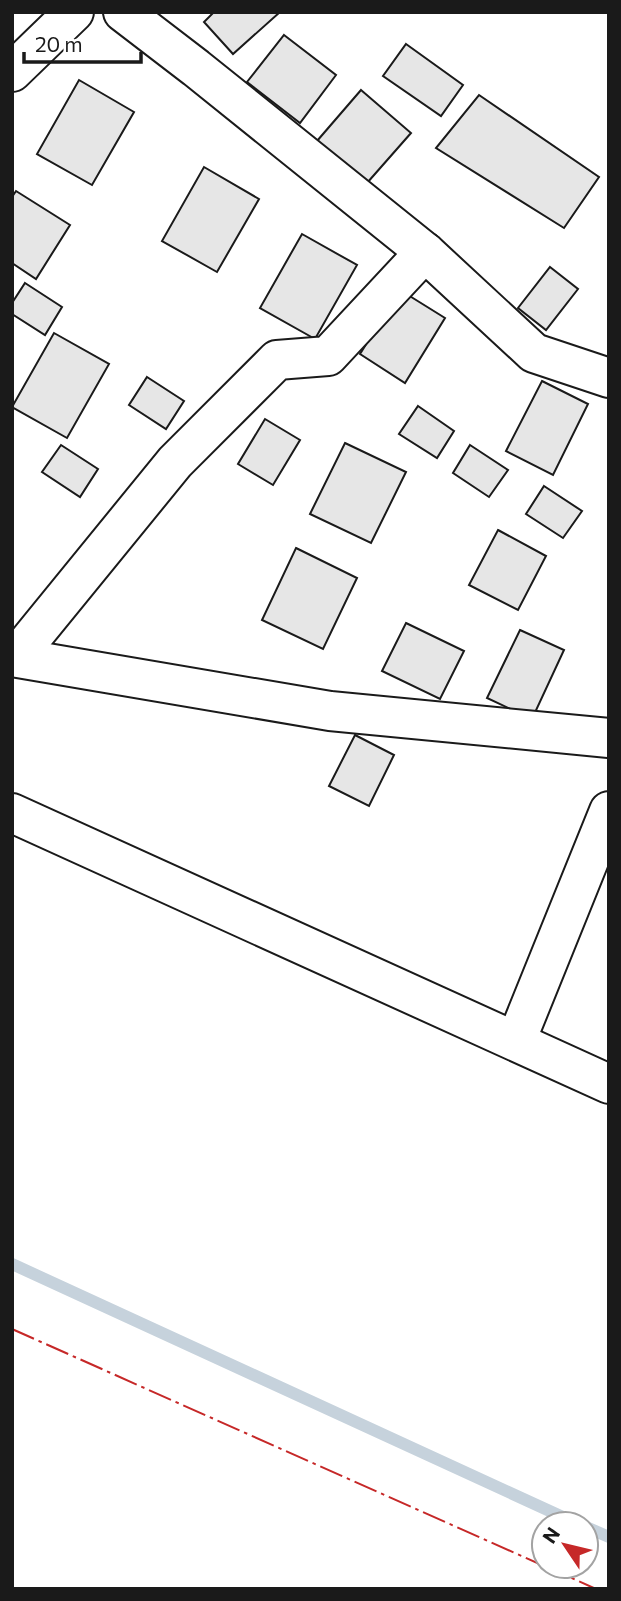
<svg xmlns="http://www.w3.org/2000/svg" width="621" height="1601" font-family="Commissioner,sans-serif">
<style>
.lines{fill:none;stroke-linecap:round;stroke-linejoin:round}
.stream{stroke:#c6d2dc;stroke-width:12}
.building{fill:#e6e6e6;stroke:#1a1a1a;stroke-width:2}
.minor-casing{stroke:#1a1a1a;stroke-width:42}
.minor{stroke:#fff;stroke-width:38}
.power{stroke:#c62828;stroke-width:2;stroke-dasharray:24 5 3.5 5;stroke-linecap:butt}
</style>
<rect width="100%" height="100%" fill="#fff"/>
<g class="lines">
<g class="stream">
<polyline points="12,1264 578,1524"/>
<polyline points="586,1527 609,1537"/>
</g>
</g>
<g class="building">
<polygon points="214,12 280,12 233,54 204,22"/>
<polygon points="284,35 336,75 300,123 247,82"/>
<polygon points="406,44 463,85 441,116 383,76"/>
<polygon points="79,80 134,112 92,185 37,154"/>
<polygon points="361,90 411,133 367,183 317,141"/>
<polygon points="479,95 599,177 564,228 436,148"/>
<polygon points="204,167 259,199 217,272 162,241"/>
<polygon points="16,191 70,225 36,279 12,263 12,197"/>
<polygon points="302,234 357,265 315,339 260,308"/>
<polygon points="550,267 578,289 546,330 518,308"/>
<polygon points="25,283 62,307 45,335 12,314 12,303"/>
<polygon points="400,290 445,318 405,383 360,354"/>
<polygon points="54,333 109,364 67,438 12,407"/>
<polygon points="147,377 184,401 166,429 129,405"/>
<polygon points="542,381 588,404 553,475 506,451"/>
<polygon points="418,406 454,431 437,458 399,434"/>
<polygon points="265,419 300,440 273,485 238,464"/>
<polygon points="345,443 406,472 371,543 310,514"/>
<polygon points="61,445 98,469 80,497 42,472"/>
<polygon points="470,445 508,470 489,497 453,473"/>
<polygon points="544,486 582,511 563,538 526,514"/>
<polygon points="498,530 546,556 518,610 469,585"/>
<polygon points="296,548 357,578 323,649 262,620"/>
<polygon points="406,623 464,651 440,699 382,671"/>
<polygon points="520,630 564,650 532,719 487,698"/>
<polygon points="355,735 394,755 369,806 329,786"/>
</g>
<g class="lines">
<defs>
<g id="minor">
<polyline points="123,12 196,68 425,252 534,353 609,378"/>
<polyline points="12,72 74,12"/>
<polyline points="12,657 330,711 609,738"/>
<polyline points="16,657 175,462 277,360 328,356 425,252"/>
<polyline points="12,813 609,1084"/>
<polyline points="516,1041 609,811"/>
</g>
</defs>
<use href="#minor" class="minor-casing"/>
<use href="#minor" class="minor"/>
<g class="power">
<polyline points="12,1329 544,1566"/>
<polyline points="545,1566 596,1589"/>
</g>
</g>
<rect width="621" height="1601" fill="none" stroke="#1a1a1a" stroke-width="28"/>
<g transform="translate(565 1545) rotate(305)"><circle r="33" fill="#ffffff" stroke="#a3a3a3" stroke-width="2"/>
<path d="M0-5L12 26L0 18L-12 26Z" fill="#c62828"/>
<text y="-10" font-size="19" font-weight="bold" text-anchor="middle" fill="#1a1a1a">N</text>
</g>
<path d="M24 52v10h117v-10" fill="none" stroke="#1a1a1a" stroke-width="3.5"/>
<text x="35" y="52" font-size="21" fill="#1a1a1a" stroke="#ffffff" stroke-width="5" paint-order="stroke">20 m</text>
</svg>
